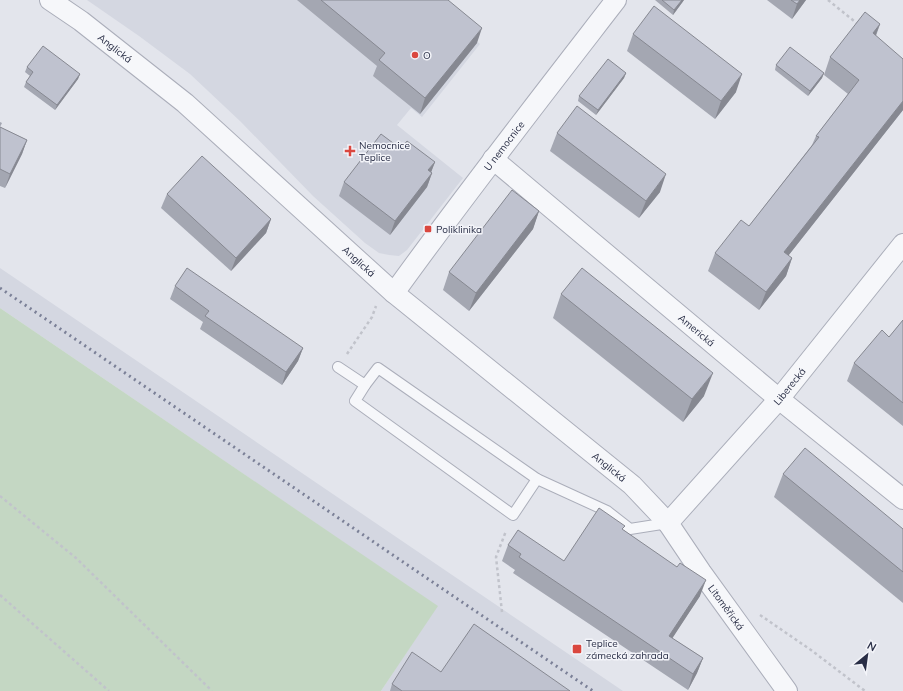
<svg xmlns="http://www.w3.org/2000/svg" width="903" height="691" font-family="Mulish,sans-serif">
<style>
.built{fill:#d4d7e1}
.green{fill:#c4d7c3}
.lines{fill:none;stroke-linecap:round;stroke-linejoin:round}
.service-casing{stroke:#abaeba;stroke-width:12}
.minor-casing{stroke:#abaeba;stroke-width:22}
.path{stroke:#c1c3cb;stroke-width:2.5;stroke-dasharray:3 3;stroke-linecap:butt}
.service{stroke:#f6f7fa;stroke-width:10}
.minor{stroke:#f6f7fa;stroke-width:20}
.rail{stroke:#7b8097;stroke-width:3;stroke-dasharray:2 4;stroke-linecap:butt}
.wall{fill:#a4a7b2}
.shaded-wall{fill:#868891}
.building{fill:#bfc2cf;stroke:#868891}
.poi-dot{fill:#da473f;stroke:#f3f4f9;stroke-width:1.5}
.labels{text-anchor:middle;stroke-width:3;stroke-linejoin:round;paint-order:stroke}
.street-label{font-size:10px;fill:#292e46;stroke:#f3f4f9}
.poi-label{font-size:10px;fill:#292e46;stroke:#f3f4f9;text-anchor:start}
</style>
<rect width="100%" height="100%" fill="#e3e5ec"/>
<g class="built">
<polygon points="87,0 430,0 480,44 422,117 411,108 397,125 463,178 407,250 399,256 389,255 379,253 365,243 313,196 241,122 190,74 139,36"/>
<polygon points="0,268 623,691 381,691 437,606 0,308"/>
</g>
<polygon class="green" points="0,308 438,606 381,691 0,691"/>
<g class="lines">
<defs>
<g id="service">
<polyline points="338,367 365,385 378,368 537,479 607,511 630,529 668,523"/>
<polyline points="365,385 355,401 513,515 537,479"/>
</g>
<g id="minor">
<path id="s1" d="M50,0l31,21 104,82 209,190 238,192 36,38 33,49 86,119"/>
<path id="s2" d="M493,159l286,240 124,100"/>
<path id="s3" d="M394,293c72,-100 147,-196 222,-293"/>
<path id="s4" d="M668,523l111,-124 124,-155"/>
</g>
</defs>
<use href="#service" class="service-casing"/>
<use href="#minor" class="minor-casing"/>
<g class="path">
<polyline points="828,0 859,25"/>
<polyline points="347,354 372,317 376,306"/>
<polyline points="0,496 76,558 212,691"/>
<polyline points="0,595 109,691"/>
<polyline points="502,612 496,557 506,531"/>
<polyline points="760,615 811,650 865,691"/>
</g>
<use href="#service" class="service"/>
<use href="#minor" class="minor"/>
<polyline class="rail" points="0,288 593,691"/>
</g>
<g class="wall">
<polygon points="297,0 448,0 477,43 420,114 373,76 377,66"/>
<polygon points="655,0 684,0 673,15"/>
<polygon points="767,0 806,0 792,19"/>
<polygon points="880,24 876,36 903,110 788,256 792,258 786,276 759,310 708,271 715,253 749,226 812,145 816,136 848,94 824,75 830,57"/>
<polygon points="633,34 736,92 715,119 627,51"/>
<polygon points="776,65 824,73 822,78 808,96 775,70"/>
<polygon points="27,67 80,74 78,79 55,110 24,87 26,82 30,76 25,72"/>
<polygon points="626,73 624,78 596,115 578,101 579,96"/>
<polygon points="0,122 2,123 0,127 27,140 22,154 5,188 0,186"/>
<polygon points="557,133 660,192 639,218 550,151"/>
<polygon points="401,149 435,162 431,172 432,173 427,187 390,235 339,196 344,182"/>
<polygon points="167,194 271,219 266,233 231,271 161,208"/>
<polygon points="539,211 533,229 469,311 443,290 449,272"/>
<polygon points="175,286 303,348 298,361 282,385 200,329 203,322 170,299"/>
<polygon points="561,294 704,396 683,422 553,318"/>
<polygon points="903,320 903,426 847,381 854,363 889,337"/>
<polygon points="783,474 903,529 903,603 774,497"/>
<polygon points="624,530 700,596 672,638 703,658 697,673 688,690 513,573 515,570 502,561 508,545 564,561"/>
<polygon points="441,672 570,691 390,691 392,684"/>
</g>
<g class="shaded-wall">
<polygon points="682,0 684,0 673,15 674,10"/>
<polygon points="800,0 806,0 792,19 797,4"/>
<polygon points="880,24 873,42 873,33"/>
<polygon points="482,28 477,43 420,114 425,98"/>
<polygon points="626,73 624,78 596,115 598,110"/>
<polygon points="824,73 822,78 808,96 810,91"/>
<polygon points="80,74 78,79 55,110 57,105"/>
<polygon points="742,74 736,92 715,119 721,101"/>
<polygon points="903,101 903,110 777,270 784,252"/>
<polygon points="27,140 22,154 5,188 10,174"/>
<polygon points="435,162 430,175 428,170"/>
<polygon points="432,173 427,187 390,235 395,221"/>
<polygon points="666,174 660,192 639,218 646,201"/>
<polygon points="539,211 533,229 469,311 476,293"/>
<polygon points="271,219 266,233 231,271 236,258"/>
<polygon points="792,258 786,276 759,310 766,292"/>
<polygon points="303,348 298,361 282,385 286,372"/>
<polygon points="713,373 704,396 683,422 692,399"/>
<polygon points="706,580 700,596 664,651 669,636"/>
<polygon points="703,658 697,673 688,690 693,674"/>
</g>
<g class="building">
<polygon points="321,0 448,0 482,28 425,98 379,60 385,53"/>
<polygon points="662,0 682,0 674,10"/>
<polygon points="791,0 800,0 797,4"/>
<polygon points="654,6 742,74 721,101 633,34"/>
<polygon points="865,12 880,24 873,33 903,59 903,101 784,252 792,258 766,292 715,253 741,220 749,226 819,137 816,136 859,80 830,57"/>
<polygon points="43,46 80,74 57,105 26,82 33,72 27,67"/>
<polygon points="790,47 824,73 810,91 776,65"/>
<polygon points="608,59 626,73 598,110 579,96"/>
<polygon points="577,106 666,174 646,201 557,133"/>
<polygon points="0,127 27,140 10,174 0,169"/>
<polygon points="381,134 401,149 407,141 435,162 428,170 432,173 395,221 344,182"/>
<polygon points="202,156 271,219 236,258 167,194"/>
<polygon points="512,190 539,211 476,293 449,272"/>
<polygon points="187,268 303,348 286,372 205,316 209,311 175,286"/>
<polygon points="582,268 713,373 692,399 561,294"/>
<polygon points="903,320 903,403 854,363 882,330 889,337"/>
<polygon points="805,448 903,529 903,572 783,474"/>
<polygon points="599,508 625,526 622,529 677,567 680,563 706,580 669,636 703,658 693,674 519,557 521,554 508,545 518,530 564,561"/>
<polygon points="474,624 570,691 402,691 392,684 412,652 441,672"/>
</g>
<g class="poi-dot">
<circle cx="415" cy="55" r="4"/>
<path d="M348 145h4v4h4v4h-4v4h-4v-4h-4v-4h4z"/>
<rect x="424" y="225" width="8" height="8" rx="2"/>
<rect x="572" y="644" width="10" height="10" rx="2"/>
</g>
<g class="labels">
<g class="street-label">
<text dy="4" stroke="none"><textPath href="#s1" startOffset="81">Anglická</textPath></text>
<text dy="4" stroke="none"><textPath href="#s3" startOffset="184">U nemocnice</textPath></text>
<text dy="4" stroke="none"><textPath href="#s1" startOffset="405">Anglická</textPath></text>
<text dy="4" stroke="none"><textPath href="#s2" startOffset="266">Americká</textPath></text>
<text dy="4" stroke="none"><textPath href="#s4" startOffset="183">Liberecká</textPath></text>
<text dy="4" stroke="none"><textPath href="#s1" startOffset="729">Anglická</textPath></text>
<text dy="4" stroke="none"><textPath href="#s1" startOffset="913">Litoměřická</textPath></text>
</g>
<g class="poi-label">
<text x="423" y="59">O</text>
<text x="359" y="149">Nemocnice<tspan x="359" dy="12">Teplice</tspan></text>
<text x="436" y="233">Poliklinika</text>
<text x="586" y="647">Teplice<tspan x="586" dy="12">zámecká zahrada</tspan></text>
</g>
</g>
<g transform="translate(867 655) rotate(29)" stroke="#f3f4f9" stroke-width="3" paint-order="stroke">
<path d="M0-3L7 15L0 10L-7 15Z" fill="#292e46"/>
<text y="-6" font-size="11" font-weight="bold" text-anchor="middle" fill="#292e46">N</text>
</g>
</svg>
